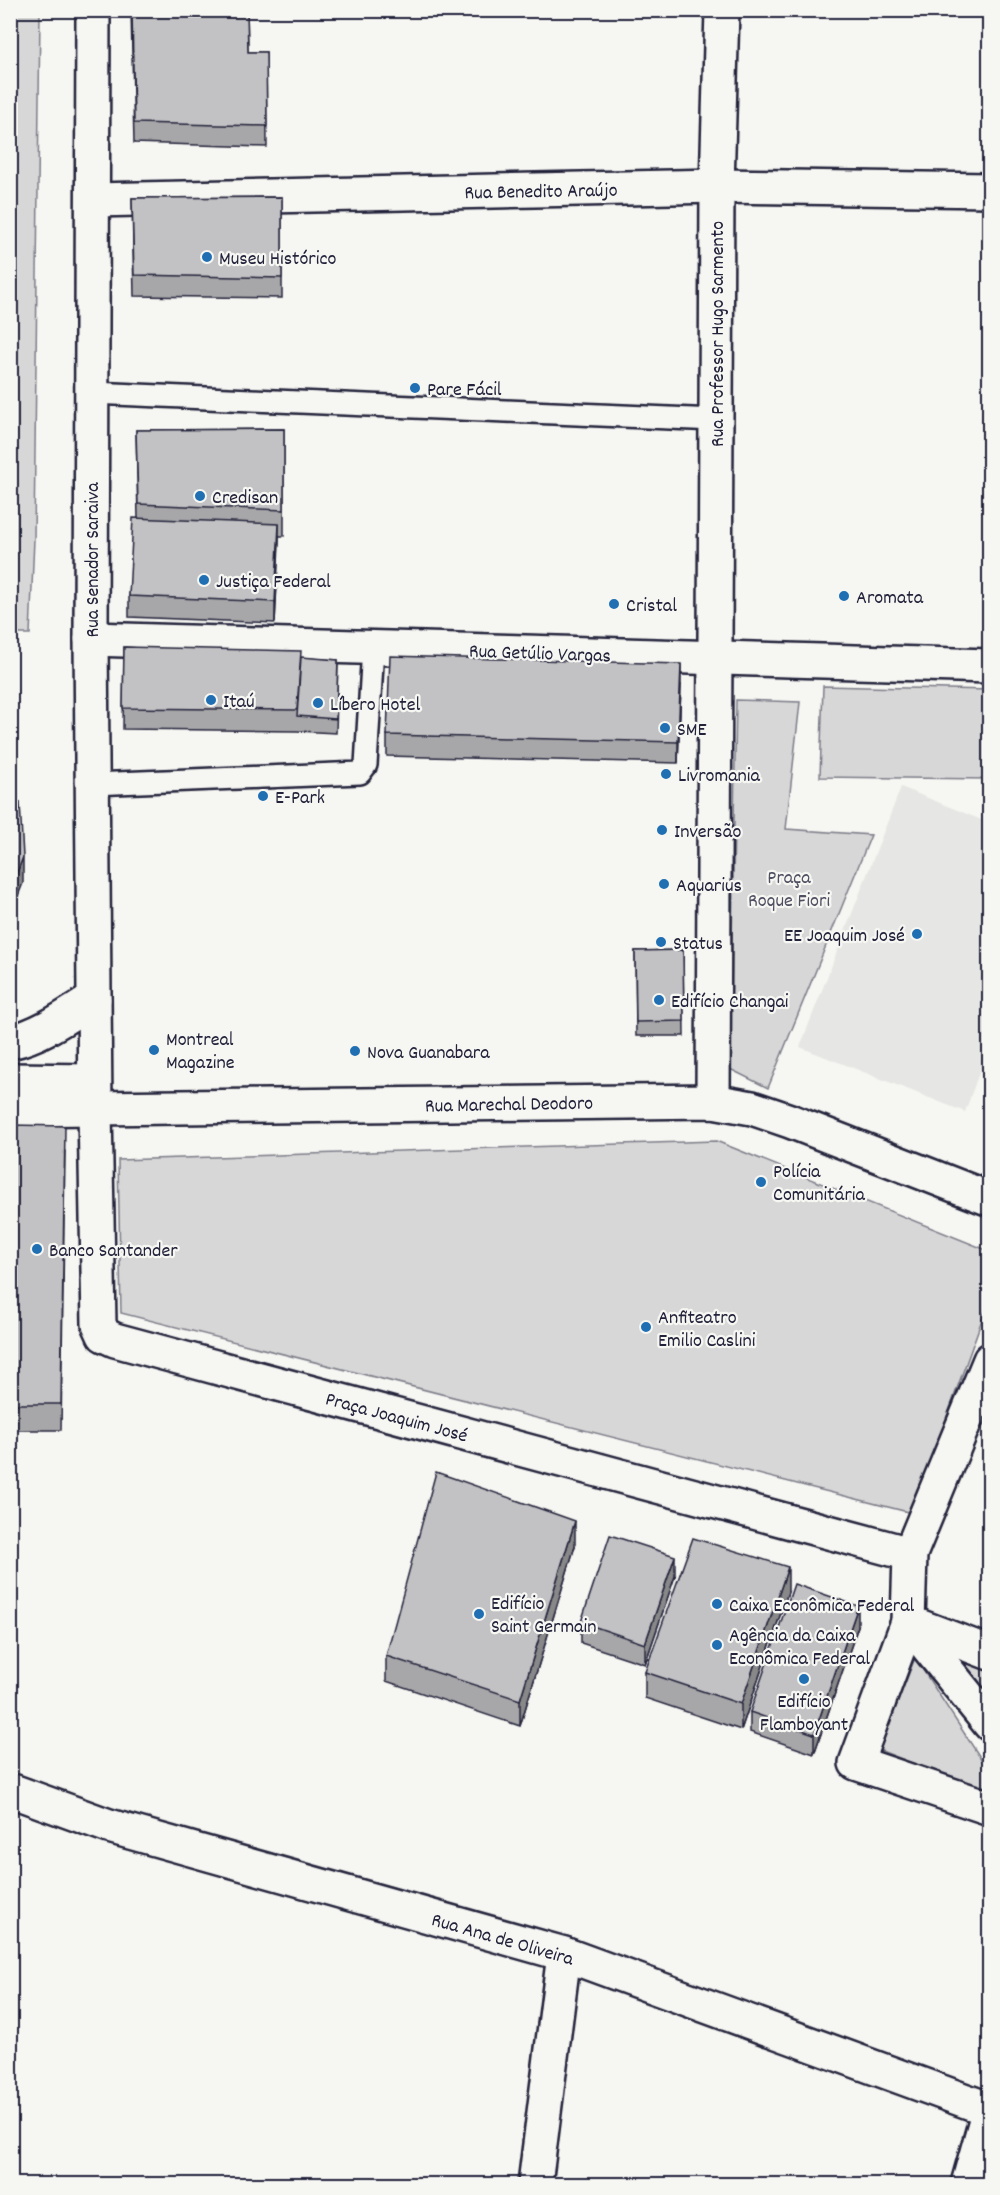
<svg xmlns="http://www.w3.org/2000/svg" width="1000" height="2195" font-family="Dekko,sans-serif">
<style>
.built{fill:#e6e6e4}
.green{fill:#d7d7d7;stroke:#7c7c89;stroke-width:1.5}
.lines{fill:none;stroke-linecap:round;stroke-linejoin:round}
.service-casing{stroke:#22223b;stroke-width:26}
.minor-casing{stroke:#22223b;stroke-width:38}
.tertiary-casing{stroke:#22223b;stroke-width:38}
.secondary-casing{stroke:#22223b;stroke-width:38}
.service{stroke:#f6f6f2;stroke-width:21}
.minor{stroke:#f6f6f2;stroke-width:33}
.tertiary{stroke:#f6f6f2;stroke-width:33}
.secondary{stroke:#f6f6f2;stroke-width:33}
.wall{fill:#a7a7a9;stroke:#22223b;stroke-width:1.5}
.shaded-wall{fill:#888889;stroke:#22223b;stroke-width:1.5}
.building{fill:#c2c2c4;stroke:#22223b;stroke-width:1.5}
.poi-dot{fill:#1f6fb2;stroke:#f6f6f2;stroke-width:2}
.labels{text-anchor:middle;stroke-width:4.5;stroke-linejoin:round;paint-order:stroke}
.street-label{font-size:20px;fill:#22223b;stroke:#f6f6f2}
.poi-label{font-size:20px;fill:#22223b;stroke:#f6f6f2;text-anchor:start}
.park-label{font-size:20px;fill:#4f4f62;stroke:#f6f6f2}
</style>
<rect width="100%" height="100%" fill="#f6f6f2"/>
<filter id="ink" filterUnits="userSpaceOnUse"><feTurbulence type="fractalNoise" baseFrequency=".0167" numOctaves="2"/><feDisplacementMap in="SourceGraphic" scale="12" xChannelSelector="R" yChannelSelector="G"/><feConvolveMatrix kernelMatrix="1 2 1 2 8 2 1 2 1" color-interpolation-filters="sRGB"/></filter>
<g filter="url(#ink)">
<polygon class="built" points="901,787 989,823 989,1045 965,1112 800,1047"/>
<g class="green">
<polygon points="40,11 34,539 30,634 11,634 10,11"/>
<polygon points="823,686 989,690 989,779 820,777"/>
<polygon points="736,700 800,702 786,829 871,835 768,1088 730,1069"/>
<polygon points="716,1141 989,1251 989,1300 912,1513 121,1313 118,1160"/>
<polygon points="954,1653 989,1667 989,1698"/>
<polygon points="915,1658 989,1771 989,1793 879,1750"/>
</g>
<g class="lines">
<defs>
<g id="service">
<polyline points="92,393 716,420"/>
<polyline points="92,784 360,773 366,765 373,647"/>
</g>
<g id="minor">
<polyline points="93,200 717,186 990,190"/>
<polyline points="713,1101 717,186 722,10"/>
<polyline points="95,1110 99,1324 104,1335 115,1340 910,1554"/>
<polyline points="990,1653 908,1622 856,1763 990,1808"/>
<polyline points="10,1790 109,1826 564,1954 988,2109"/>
<polyline points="535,2184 564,1954"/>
<polyline points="968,2184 990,2106"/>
</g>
<g id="tertiary">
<polyline points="91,639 990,666"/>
<polyline points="990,1360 910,1554 908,1622 990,1724"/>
</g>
<g id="secondary">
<polyline points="93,10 91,639 95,1110"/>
<path d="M10,1042c31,-7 57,-26 84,-43"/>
<polyline points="10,1080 94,1081"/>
<polyline points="10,1109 713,1101 752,1108 790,1121 990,1199"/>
</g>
</defs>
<use href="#service" class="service-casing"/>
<use href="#minor" class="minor-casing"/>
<use href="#tertiary" class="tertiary-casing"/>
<use href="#secondary" class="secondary-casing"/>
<use href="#service" class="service"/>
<use href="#minor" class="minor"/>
<use href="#tertiary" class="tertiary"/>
<use href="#secondary" class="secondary"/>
</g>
<g class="wall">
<polygon points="131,10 247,10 248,52 266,52 267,147 134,143"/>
<polygon points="282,197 282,298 134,296 132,198"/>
<polygon points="284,429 284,536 279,536 275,623 129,617 129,596 138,518 136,430"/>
<polygon points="124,647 338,660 336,733 297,731 123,729"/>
<polygon points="681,685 678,763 387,756 387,735"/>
<polygon points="683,950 684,1036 636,1036 635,951"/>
<polygon points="10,1125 65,1151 61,1430 10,1430"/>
<polygon points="575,1546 520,1726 386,1681 386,1656"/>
<polygon points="675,1576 645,1664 581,1643 581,1622"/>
<polygon points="788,1592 741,1730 645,1698 645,1672"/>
<polygon points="858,1626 814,1754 750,1732 750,1712"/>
</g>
<g class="shaded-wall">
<polygon points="279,524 279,544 275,623 275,602"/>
<polygon points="681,664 681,685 678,763 678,742"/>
<polygon points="23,857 23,883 16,901 15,970 10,981 10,955 16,875"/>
<polygon points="575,1521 575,1546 520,1726 520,1700"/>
<polygon points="675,1556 675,1576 645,1664 645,1644"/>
<polygon points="788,1567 788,1592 741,1730 741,1704"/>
<polygon points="858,1606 858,1626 814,1754 814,1734"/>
</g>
<g class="building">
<polygon points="132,10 247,10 248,52 266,52 267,126 134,123"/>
<polygon points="282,197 282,278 134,275 132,198"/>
<polygon points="284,429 284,510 138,504 136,430"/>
<polygon points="133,518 279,524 275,602 129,596"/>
<polygon points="124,647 301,651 297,710 123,708"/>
<polygon points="390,656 681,664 678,742 387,735"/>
<polygon points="301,657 338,660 336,719 297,716"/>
<polygon points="10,802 20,802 23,857 16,875 15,944 10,955"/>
<polygon points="683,950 684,1021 636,1022 635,951"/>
<polygon points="10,1125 65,1126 61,1404 10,1404"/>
<polygon points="436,1472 575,1521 520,1700 386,1656"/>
<polygon points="610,1535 675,1556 645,1644 581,1622"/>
<polygon points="693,1538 788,1567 741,1704 645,1672"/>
<polygon points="794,1584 858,1606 814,1734 750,1712"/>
</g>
</g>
<g class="poi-dot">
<circle cx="207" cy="257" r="6"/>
<circle cx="415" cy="388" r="6"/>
<circle cx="200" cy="496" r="6"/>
<circle cx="204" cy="580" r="6"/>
<circle cx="844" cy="596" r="6"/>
<circle cx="614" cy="604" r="6"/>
<circle cx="211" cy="700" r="6"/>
<circle cx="318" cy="703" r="6"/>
<circle cx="665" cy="728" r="6"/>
<circle cx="666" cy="774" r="6"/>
<circle cx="263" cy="796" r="6"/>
<circle cx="662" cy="830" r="6"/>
<circle cx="664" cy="884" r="6"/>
<circle cx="917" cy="934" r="6"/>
<circle cx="661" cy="942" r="6"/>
<circle cx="659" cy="1000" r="6"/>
<circle cx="154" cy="1050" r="6"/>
<circle cx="355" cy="1051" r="6"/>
<circle cx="761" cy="1182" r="6"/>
<circle cx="37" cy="1249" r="6"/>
<circle cx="646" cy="1327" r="6"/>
<circle cx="717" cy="1604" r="6"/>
<circle cx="479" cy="1614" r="6"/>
<circle cx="717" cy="1645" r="6"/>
<circle cx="804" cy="1679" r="6"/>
</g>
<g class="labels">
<g class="street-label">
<text transform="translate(541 190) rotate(-1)" y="7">Rua Benedito Araújo</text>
<text transform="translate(716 334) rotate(-90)" y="7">Rua Professor Hugo Sarmento</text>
<text transform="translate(91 560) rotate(-90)" y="7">Rua Senador Saraiva</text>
<text transform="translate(540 652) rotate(2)" y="7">Rua Getúlio Vargas</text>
<text transform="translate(509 1103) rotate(-1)" y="7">Rua Marechal Deodoro</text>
<text transform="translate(397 1416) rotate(15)" y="7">Praça Joaquim José</text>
<text transform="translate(503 1938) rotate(16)" y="7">Rua Ana de Oliveira</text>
</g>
<g class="poi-label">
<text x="219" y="264">Museu Histórico</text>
<text x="427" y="395">Pare Fácil</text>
<text x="212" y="503">Credisan</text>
<text x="216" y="587">Justiça Federal</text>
<text x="856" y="603">Aromata</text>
<text x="626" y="611">Cristal</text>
<text x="223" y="707">Itaú</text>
<text x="330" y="710">Líbero Hotel</text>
<text x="677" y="735">SME</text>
<text x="678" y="781">Livromania</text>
<text x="275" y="803">E-Park</text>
<text x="674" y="837">Inversão</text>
<text x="676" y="891">Aquarius</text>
<text x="905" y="941" text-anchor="end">EE Joaquim José</text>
<text x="673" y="949">Status</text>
<text x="671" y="1007">Edifício Changai</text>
<text x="166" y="1045">Montreal<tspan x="166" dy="23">Magazine</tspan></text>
<text x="367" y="1058">Nova Guanabara</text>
<text x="773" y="1177">Polícia<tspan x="773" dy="23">Comunitária</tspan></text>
<text x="49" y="1256">Banco Santander</text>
<text x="658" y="1323">Anfiteatro<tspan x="658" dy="23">Emilio Caslini</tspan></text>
<text x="491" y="1609">Edifício<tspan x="491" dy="23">Saint Germain</tspan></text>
<text x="729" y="1611">Caixa Econômica Federal</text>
<text x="729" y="1641">Agência da Caixa<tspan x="729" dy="23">Econômica Federal</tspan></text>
<text x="804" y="1707" text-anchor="middle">Edifício<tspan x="804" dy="23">Flamboyant</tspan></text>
</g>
<g class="park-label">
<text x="789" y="883">Praça<tspan x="789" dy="23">Roque Fiori</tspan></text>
</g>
</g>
<rect width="1000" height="2195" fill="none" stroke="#f6f6f2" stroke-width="36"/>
<rect x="18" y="18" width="964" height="2159" fill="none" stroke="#22223b" stroke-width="2" filter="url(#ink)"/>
</svg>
